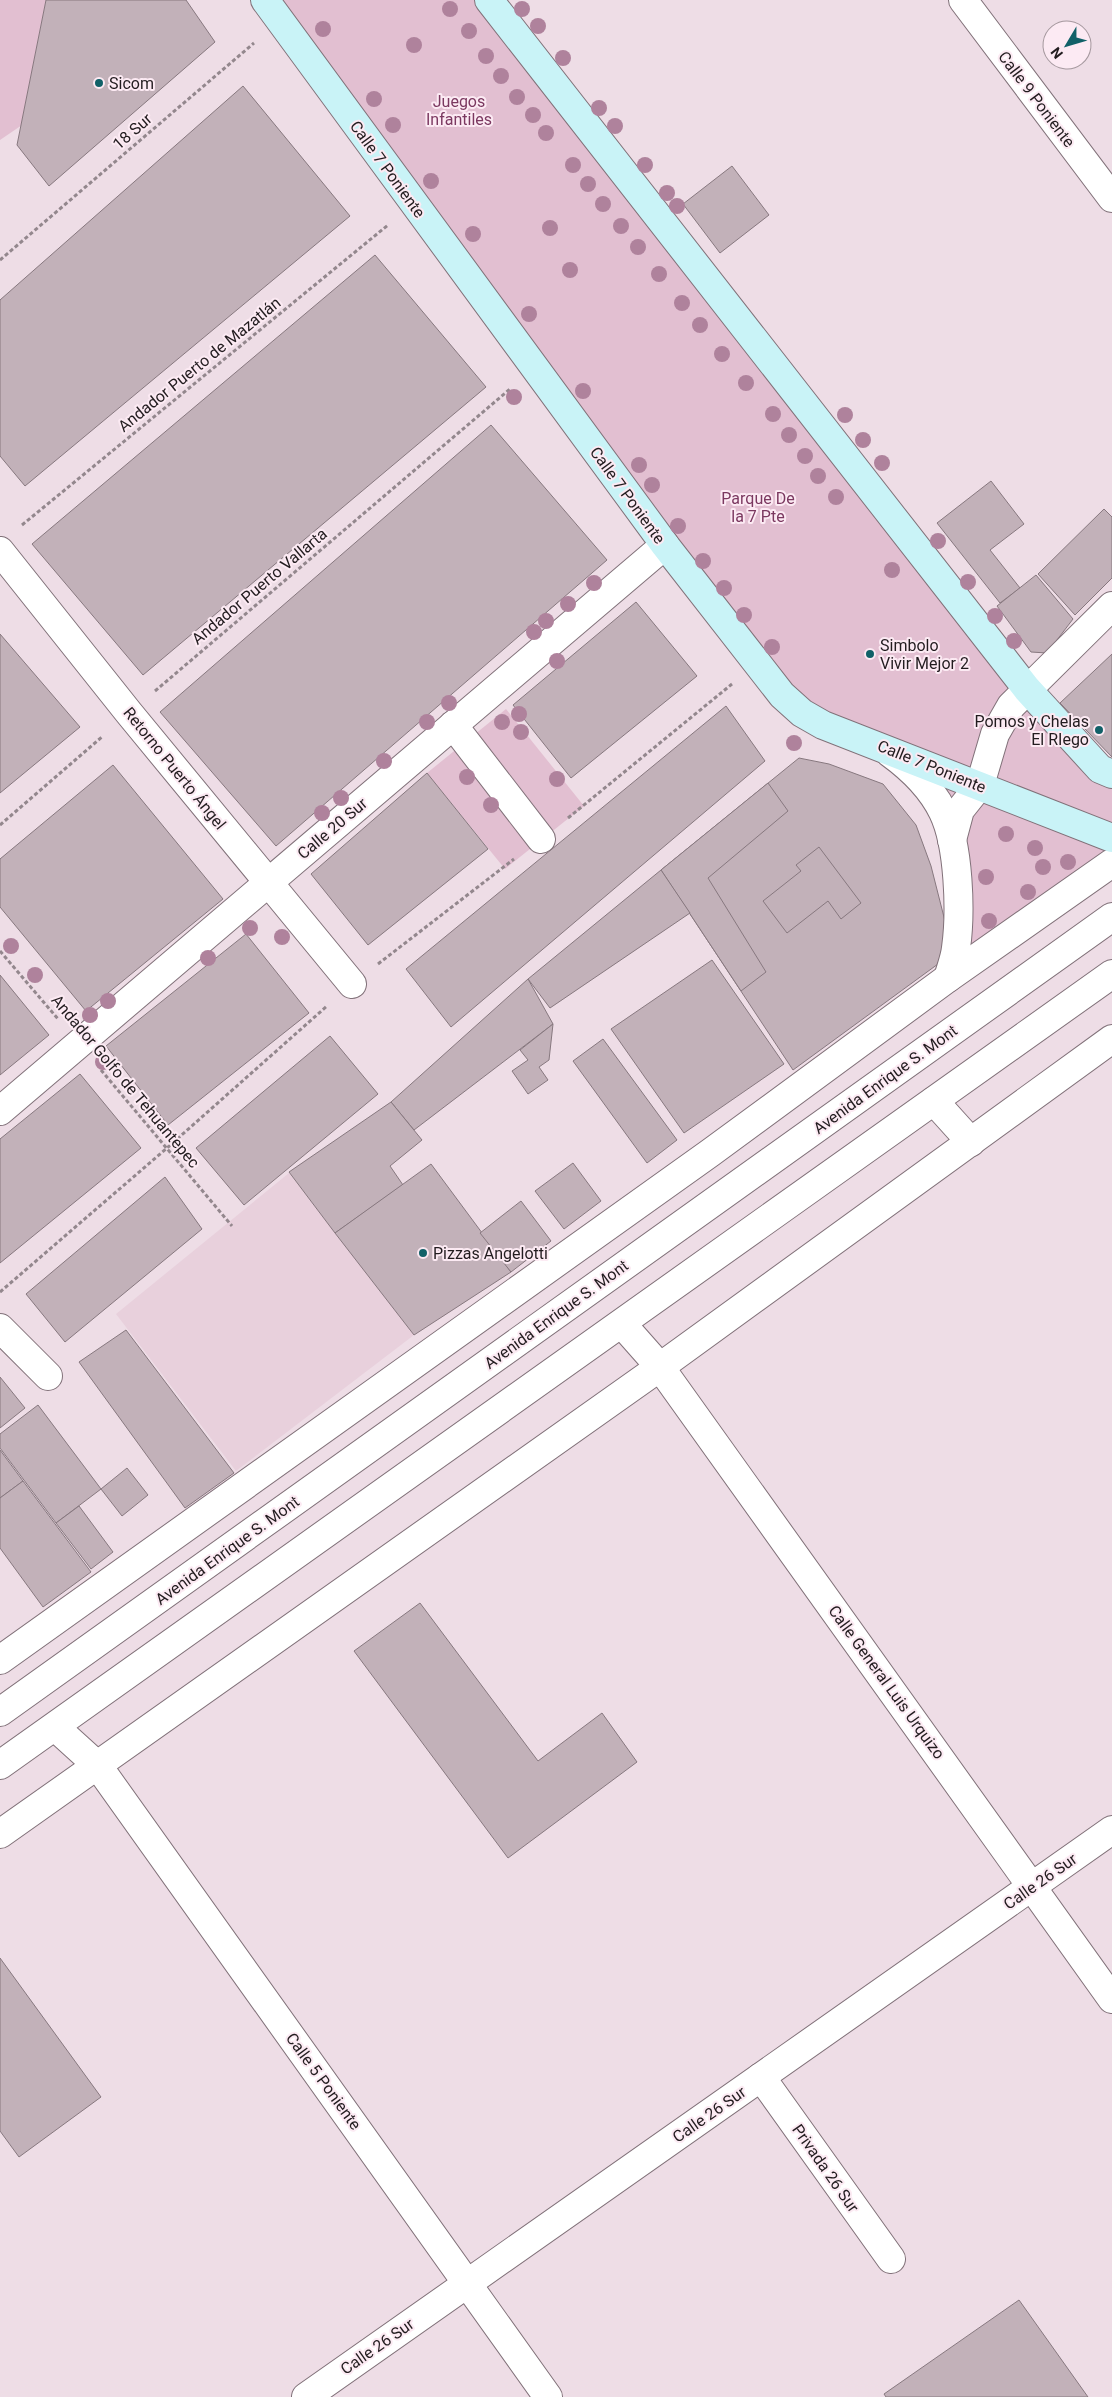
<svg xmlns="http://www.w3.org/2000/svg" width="1112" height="2397" font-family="Roboto,sans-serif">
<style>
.built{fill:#e8d0dc}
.green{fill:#e2bfd1}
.building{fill:#c2b1b9;stroke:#87787f}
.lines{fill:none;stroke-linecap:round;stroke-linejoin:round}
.minor-casing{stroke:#817179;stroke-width:30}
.secondary-casing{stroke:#817179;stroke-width:30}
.path{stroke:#93878d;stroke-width:3;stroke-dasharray:4 2.5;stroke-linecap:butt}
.minor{stroke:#fff;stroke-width:28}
.secondary{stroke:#c9f3f7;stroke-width:28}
.tree{fill:#af829c}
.poi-dot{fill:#116168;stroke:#fceaf3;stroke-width:2}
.labels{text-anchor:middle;stroke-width:4;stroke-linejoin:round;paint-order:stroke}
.poi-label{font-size:16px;fill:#221c1f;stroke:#fceaf3;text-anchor:start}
.street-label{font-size:16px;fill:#221c1f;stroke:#fceaf3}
.park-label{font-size:16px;fill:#7b3860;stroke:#fceaf3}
</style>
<rect width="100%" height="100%" fill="#eedde6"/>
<polygon class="built" points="289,1173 414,1335 236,1471 116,1314"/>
<g class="green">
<polygon points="0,0 46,0 22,125 0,140"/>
<polygon points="265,0 483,0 1112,776 1112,862 948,978 959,911 926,784 802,713"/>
<polygon points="506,709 584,806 505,869 427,773"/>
</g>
<g class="building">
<polygon points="46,0 186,0 215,42 49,186 17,145"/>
<polygon points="243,86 350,216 25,486 0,456 0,300"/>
<polygon points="732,166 769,215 720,253 683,204"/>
<polygon points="375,255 486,387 143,675 32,544"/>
<polygon points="491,425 607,560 276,846 160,712"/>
<polygon points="991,481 1024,524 990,550 1020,588 1000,603 937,523"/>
<polygon points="1104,509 1112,517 1112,578 1075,615 1038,574"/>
<polygon points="1036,575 1073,619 1047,653 1031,652 997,606"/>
<polygon points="636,602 697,676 571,778 513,705"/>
<polygon points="0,634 80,727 0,793"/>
<polygon points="1112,654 1112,757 1060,703"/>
<polygon points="726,706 765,761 451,1027 406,969"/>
<polygon points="799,758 829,764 883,784 916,825 931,866 947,929 938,964 793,1070 661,870"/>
<polygon points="113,765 223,899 86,1011 0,907 0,859"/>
<polygon points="427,773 488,849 368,945 311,874"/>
<polygon points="768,783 788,811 708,878 766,972 741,991 661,870"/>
<polygon points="819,847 861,903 841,919 828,901 787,933 763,901 801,871 796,865"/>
<polygon points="661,870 690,913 550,1008 528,979"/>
<polygon points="246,934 309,1013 168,1125 106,1046"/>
<polygon points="712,960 784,1064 684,1133 611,1029"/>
<polygon points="0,975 49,1035 0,1075"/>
<polygon points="528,979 553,1024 414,1130 391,1102"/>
<polygon points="553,1024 549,1060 539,1067 548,1080 528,1094 512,1071 528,1060 520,1050"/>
<polygon points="330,1036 378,1094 244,1205 196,1148"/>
<polygon points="603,1039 677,1140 647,1163 573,1061"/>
<polygon points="80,1074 141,1148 0,1263 0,1139"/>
<polygon points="391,1102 422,1140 390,1166 403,1185 335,1233 289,1172"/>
<polygon points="573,1163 601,1201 564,1229 535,1191"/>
<polygon points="431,1164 511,1272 414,1335 335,1233"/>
<polygon points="165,1177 202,1229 65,1342 26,1294"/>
<polygon points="521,1201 551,1241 511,1272 480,1233"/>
<polygon points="126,1330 234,1473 185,1508 79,1362"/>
<polygon points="0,1377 25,1408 0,1428"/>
<polygon points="38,1405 101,1489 56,1523 0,1448 0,1434"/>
<polygon points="0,1450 23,1481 0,1498"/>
<polygon points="127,1468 148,1495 122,1516 101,1489"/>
<polygon points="23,1481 91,1572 43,1607 0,1548 0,1498"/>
<polygon points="79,1506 113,1552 91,1569 56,1523"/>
<polygon points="420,1603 538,1761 602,1713 637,1762 508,1858 354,1651"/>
<polygon points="0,1958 101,2097 19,2157 0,2131"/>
<polygon points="1019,2300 1088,2397 886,2397 884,2394"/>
</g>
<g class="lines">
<defs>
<g id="minor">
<polyline points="963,0 1112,198"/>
<polyline points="0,551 129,713 352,984"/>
<polyline points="453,725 541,839"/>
<path d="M890,753c22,16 41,34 53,59 16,33 18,100 13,136 -1,10 -5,20 -8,30"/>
<polyline points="952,840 960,810 980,785 995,734 1011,706 1112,606"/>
<polyline points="934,1101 971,1142"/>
<polyline points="0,1111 665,545"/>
<polyline points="622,1324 660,1367 1112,1999"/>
<polyline points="0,1328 48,1376"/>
<polyline points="0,1660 710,1153 948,978 1112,863"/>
<polyline points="0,1712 1112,917"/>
<polyline points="55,1727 98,1766 548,2397"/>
<polyline points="0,1765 1112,974"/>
<polyline points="0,1834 660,1367 1112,1039"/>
<polyline points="761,2077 891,2259"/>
<polyline points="306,2397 1112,1830"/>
</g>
<g id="secondary">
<polyline points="265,0 665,545 782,695 802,713 823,725 1112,838"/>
<polyline points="489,0 1027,689 1100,769 1112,774"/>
</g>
</defs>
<use href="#minor" class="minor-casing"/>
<use href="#secondary" class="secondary-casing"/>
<g class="path">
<polyline points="0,260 254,43"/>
<polyline points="22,525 388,225"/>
<polyline points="155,691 510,389"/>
<polyline points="568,818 732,684"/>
<polyline points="0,825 103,736"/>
<polyline points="0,951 58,1019"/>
<polyline points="378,964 514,859"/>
<polyline points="101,1070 232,1226"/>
<polyline points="0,1292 167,1148 327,1006"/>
</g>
<use href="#minor" class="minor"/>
<use href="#secondary" class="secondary"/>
</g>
<g class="tree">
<circle cx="450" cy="9" r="8"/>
<circle cx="522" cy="9" r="8"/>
<circle cx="538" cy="26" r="8"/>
<circle cx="323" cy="29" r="8"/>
<circle cx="469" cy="31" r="8"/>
<circle cx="414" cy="45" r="8"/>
<circle cx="486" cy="56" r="8"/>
<circle cx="563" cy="58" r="8"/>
<circle cx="501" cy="76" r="8"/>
<circle cx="517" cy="97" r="8"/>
<circle cx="374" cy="99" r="8"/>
<circle cx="599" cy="108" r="8"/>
<circle cx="533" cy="115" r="8"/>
<circle cx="393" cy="125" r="8"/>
<circle cx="615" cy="126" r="8"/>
<circle cx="546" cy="133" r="8"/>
<circle cx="573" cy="165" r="8"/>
<circle cx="645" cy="165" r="8"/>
<circle cx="431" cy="181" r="8"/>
<circle cx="588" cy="184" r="8"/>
<circle cx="667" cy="193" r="8"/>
<circle cx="603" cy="204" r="8"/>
<circle cx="677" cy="206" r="8"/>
<circle cx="621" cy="226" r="8"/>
<circle cx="550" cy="228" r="8"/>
<circle cx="473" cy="234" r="8"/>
<circle cx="638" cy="247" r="8"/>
<circle cx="570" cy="270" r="8"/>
<circle cx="659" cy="274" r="8"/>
<circle cx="682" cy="303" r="8"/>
<circle cx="529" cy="314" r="8"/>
<circle cx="700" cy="325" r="8"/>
<circle cx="722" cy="354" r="8"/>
<circle cx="746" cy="383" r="8"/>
<circle cx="583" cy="391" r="8"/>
<circle cx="514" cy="397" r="8"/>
<circle cx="773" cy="414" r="8"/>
<circle cx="845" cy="415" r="8"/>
<circle cx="789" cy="435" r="8"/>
<circle cx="863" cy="440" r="8"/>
<circle cx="805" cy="456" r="8"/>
<circle cx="882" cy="463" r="8"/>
<circle cx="639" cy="465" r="8"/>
<circle cx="818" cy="476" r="8"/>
<circle cx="652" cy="485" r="8"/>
<circle cx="836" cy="497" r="8"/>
<circle cx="678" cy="526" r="8"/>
<circle cx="938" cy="541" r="8"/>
<circle cx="703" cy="561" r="8"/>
<circle cx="892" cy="570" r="8"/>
<circle cx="968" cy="582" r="8"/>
<circle cx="594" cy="583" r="8"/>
<circle cx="724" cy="588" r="8"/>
<circle cx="568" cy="604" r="8"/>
<circle cx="744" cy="615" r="8"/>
<circle cx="995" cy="616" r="8"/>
<circle cx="546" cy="621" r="8"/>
<circle cx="534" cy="632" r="8"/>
<circle cx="1014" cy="641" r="8"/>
<circle cx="772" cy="647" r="8"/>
<circle cx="557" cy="661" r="8"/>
<circle cx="449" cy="703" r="8"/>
<circle cx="519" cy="714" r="8"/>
<circle cx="427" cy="722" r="8"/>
<circle cx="502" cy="722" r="8"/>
<circle cx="521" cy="732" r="8"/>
<circle cx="794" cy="743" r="8"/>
<circle cx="384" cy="761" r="8"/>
<circle cx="467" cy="777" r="8"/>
<circle cx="557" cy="779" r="8"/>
<circle cx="341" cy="798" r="8"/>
<circle cx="491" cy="805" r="8"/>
<circle cx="322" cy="813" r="8"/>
<circle cx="1006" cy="834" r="8"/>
<circle cx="1035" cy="848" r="8"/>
<circle cx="1068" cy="862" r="8"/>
<circle cx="1043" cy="867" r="8"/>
<circle cx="986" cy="877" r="8"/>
<circle cx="1028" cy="892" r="8"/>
<circle cx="989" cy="921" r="8"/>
<circle cx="250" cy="928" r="8"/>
<circle cx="282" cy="937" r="8"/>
<circle cx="11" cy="946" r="8"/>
<circle cx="208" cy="958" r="8"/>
<circle cx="35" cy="975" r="8"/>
<circle cx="108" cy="1001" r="8"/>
<circle cx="90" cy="1015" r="8"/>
<circle cx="103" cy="1062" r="8"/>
</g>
<g class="poi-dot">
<circle cx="99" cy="83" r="5"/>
<circle cx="870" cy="654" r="5"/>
<circle cx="1099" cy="730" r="5"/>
<circle cx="423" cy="1253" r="5"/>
</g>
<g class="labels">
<g class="poi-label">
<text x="109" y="89">Sicom</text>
<text x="880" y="651">Simbolo<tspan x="880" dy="18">Vivir Mejor 2</tspan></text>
<text x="1089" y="727" text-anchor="end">Pomos y Chelas<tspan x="1089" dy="18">El RIego</tspan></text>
<text x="433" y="1259">Pizzas Angelotti</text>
</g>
<g class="street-label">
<text transform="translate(1037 99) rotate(53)" y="6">Calle 9 Poniente</text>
<text transform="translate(132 131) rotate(-41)" y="6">18 Sur</text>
<text transform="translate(388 169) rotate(54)" y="6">Calle 7 Poniente</text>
<text transform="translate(199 364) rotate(-39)" y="6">Andador Puerto de Mazatlán</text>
<text transform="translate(628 495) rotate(54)" y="6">Calle 7 Poniente</text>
<text transform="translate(259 586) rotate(-40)" y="6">Andador Puerto Vallarta</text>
<text transform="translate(932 766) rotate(22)" y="6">Calle 7 Poniente</text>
<text transform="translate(175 768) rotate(51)" y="6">Retorno Puerto Ángel</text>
<text transform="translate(332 828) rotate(-40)" y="6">Calle 20 Sur</text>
<text transform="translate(885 1079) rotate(-36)" y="6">Avenida Enrique S. Mont</text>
<text transform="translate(126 1081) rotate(50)" y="6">Andador Golfo de Tehuantepec</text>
<text transform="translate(556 1314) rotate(-36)" y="6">Avenida Enrique S. Mont</text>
<text transform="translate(227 1550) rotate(-36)" y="6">Avenida Enrique S. Mont</text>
<text transform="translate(887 1682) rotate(54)" y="6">Calle General Luis Urquizo</text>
<text transform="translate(1040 1881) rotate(-35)" y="6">Calle 26 Sur</text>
<text transform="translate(324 2081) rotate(54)" y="6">Calle 5 Poniente</text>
<text transform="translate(709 2114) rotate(-35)" y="6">Calle 26 Sur</text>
<text transform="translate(826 2168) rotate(55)" y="6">Privada 26 Sur</text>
<text transform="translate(377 2346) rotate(-35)" y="6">Calle 26 Sur</text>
</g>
<g class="park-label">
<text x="459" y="107">Juegos<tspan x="459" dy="18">Infantiles</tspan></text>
<text x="758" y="504">Parque De<tspan x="758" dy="18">la 7 Pte</tspan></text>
</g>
</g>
<g transform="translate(1067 45) rotate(232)"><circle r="24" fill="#fceaf3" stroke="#a5989e"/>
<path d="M0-4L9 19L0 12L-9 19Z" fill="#116168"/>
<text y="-8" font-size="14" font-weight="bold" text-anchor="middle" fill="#221c1f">N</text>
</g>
</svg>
